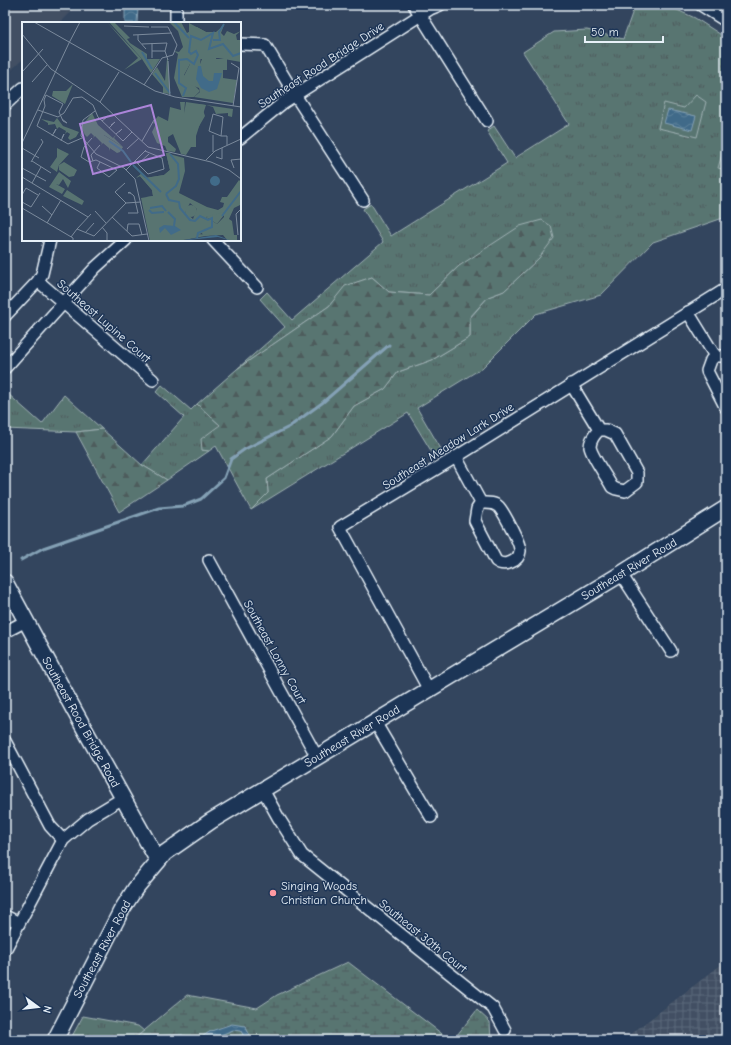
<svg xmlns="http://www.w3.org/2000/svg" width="731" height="1045" font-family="'Comic Neue',sans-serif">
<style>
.built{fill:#425063}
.industrial{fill:url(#industrial-grid)}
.grass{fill:url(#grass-tufts);stroke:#a0b2b4}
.forest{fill:url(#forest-firs);stroke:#a0b2b4}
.wetland{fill:url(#wetland-marsh);stroke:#a0b2b4}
.green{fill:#587471;stroke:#a0b2b4}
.water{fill:url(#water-waves);stroke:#84a1b5}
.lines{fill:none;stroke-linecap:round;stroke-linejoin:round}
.stream{stroke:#84a1b5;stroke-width:3}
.street-casing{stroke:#e8f1f8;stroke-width:14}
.secondary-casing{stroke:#e8f1f8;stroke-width:18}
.street{stroke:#1d3557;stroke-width:11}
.secondary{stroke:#1d3557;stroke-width:15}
.poi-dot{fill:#ff9aa2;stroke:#1d3557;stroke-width:1.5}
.labels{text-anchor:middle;stroke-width:3;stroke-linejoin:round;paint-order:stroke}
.street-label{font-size:12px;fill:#e8f1f8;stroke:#1d3557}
.poi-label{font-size:12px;fill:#e8f1f8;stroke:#1d3557;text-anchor:start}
.inset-river{fill:none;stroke:#416b89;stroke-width:2}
.inset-road{fill:none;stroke:#7b8a9c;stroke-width:1}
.view{fill:#ac85d9;fill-opacity:0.15;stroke:#ac85d9;stroke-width:2}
.inset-edge{fill:none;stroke:#e8f1f8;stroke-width:2}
</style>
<defs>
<pattern id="industrial-grid" width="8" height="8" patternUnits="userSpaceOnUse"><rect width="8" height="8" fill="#425063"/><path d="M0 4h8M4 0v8" fill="none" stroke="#5d6a7a"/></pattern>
<pattern id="grass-tufts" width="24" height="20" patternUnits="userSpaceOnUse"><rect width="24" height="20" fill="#587471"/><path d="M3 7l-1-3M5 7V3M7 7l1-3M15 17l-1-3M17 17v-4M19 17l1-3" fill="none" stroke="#4e5c5c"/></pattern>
<pattern id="forest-firs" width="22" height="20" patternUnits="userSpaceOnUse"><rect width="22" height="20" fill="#587471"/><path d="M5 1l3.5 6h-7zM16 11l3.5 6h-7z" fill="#4e5c5c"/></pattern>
<pattern id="wetland-marsh" width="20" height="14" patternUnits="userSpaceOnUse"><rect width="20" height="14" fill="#587471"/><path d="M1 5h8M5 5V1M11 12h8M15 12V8" fill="none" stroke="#4e5c5c"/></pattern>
<pattern id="water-waves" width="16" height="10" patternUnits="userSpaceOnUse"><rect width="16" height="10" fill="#416b89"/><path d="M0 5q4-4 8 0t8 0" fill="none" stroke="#5c819a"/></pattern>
</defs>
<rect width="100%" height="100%" fill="#33455e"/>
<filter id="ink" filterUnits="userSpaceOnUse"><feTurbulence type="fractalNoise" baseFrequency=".025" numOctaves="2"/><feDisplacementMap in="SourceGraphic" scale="8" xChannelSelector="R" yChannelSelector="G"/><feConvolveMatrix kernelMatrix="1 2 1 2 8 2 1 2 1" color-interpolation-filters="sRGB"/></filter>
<g filter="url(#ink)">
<polygon class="built" points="5,5 78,5 60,23 23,23 23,59 5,76"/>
<polygon class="industrial" points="726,961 726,1040 623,1040"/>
<g class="grass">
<polygon points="635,5 666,5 695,18 726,38 726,217 653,242 601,295 536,314 482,368 417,408 441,449 433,454 408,413 251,510 268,493 267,479 332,436 354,406 385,389 398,372 432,360 470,337 470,318 488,297 504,291 539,258 459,266 429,295 389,292 372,277 346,286 329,306 237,369 285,327 260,299 267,292 292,320 383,242 363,209 371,204 391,236 507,163 487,131 494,126 515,158 569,124 523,52 554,32 587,30 623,39"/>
<polygon points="162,385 191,410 197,404 220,425 202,450 209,451 167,480 142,465 184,417 156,392"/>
<polygon points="7,393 42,424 64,395 102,429 76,432 5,429 5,396"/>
<polygon points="83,1016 138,1026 144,1031 133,1040 70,1040"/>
</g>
<g class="forest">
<polygon points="542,220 551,226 554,238 539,258 504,291 488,297 470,317 470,337 432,360 398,372 385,389 354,406 332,436 267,479 268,493 251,510 216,446 209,451 202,450 201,439 220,425 197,404 237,369 329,306 345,286 372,277 389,292 429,295 459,266 520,226"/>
<polygon points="102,429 142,465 167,480 119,512 76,432"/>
</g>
<g class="wetland">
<polygon points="348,962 450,1040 252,1040 245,1026 211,1031 197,1040 182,1035 143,1036 138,1040 133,1040 187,995 257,1008 277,995"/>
<polygon points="477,1010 490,1022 491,1040 453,1040"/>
<polygon points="233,1030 241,1031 246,1040 208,1040"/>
</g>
<g class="green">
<polygon points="696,95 706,102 697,137 658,128 664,103 684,108"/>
<polygon points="726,140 726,170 718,168"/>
</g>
<g class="water">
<polygon points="125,7 138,8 137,23 125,23"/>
<polygon points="668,110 696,116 692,130 664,123"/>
<polygon points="232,1024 245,1026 252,1040 246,1040 241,1031 233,1030 208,1040 138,1040 143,1036 182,1035 197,1040 211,1031"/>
</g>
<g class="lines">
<polyline class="stream" points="21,560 43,548 159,508 183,506 201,499 224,478 231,459 245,449 289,427 322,403 389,345"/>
<defs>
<g id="street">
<polyline points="414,5 487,121"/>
<polyline points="701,5 726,21"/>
<polyline points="176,23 176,5"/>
<polyline points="240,44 265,45 295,95 363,200"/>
<polyline points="5,105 23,88"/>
<polyline points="240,138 284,102 430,9 440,5"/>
<polyline points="213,240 257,287"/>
<polyline points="38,281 153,380"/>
<polyline points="688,312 715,356"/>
<polyline points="5,316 38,281 42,274 50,240"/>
<polyline points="726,356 715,356 711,360 707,371 726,408"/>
<polyline points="5,368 95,268 126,240"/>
<path d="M571,384l28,46c-5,5 -9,10 -9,17 2,10 17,30 22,40l4,2 9,2 12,-9v-9l-22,-39 -9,-4h-7"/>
<path d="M456,457l25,46 -4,6 -2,12 21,40c8,6 23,1 24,-10 1,-7 -16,-38 -21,-44 -5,-5 -12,-4 -18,-4"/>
<polyline points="209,560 317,757"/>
<polyline points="621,574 671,651"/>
<polyline points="5,632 26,621"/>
<polyline points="429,690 340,527 456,457 726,289"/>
<polyline points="375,722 431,817"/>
<polyline points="5,741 50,826 63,840"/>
<polyline points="263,790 278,817 302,855 493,1008 505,1030"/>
<polyline points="5,916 19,923"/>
<polyline points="5,950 63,840 88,819 123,798"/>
</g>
<g id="secondary">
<polyline points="5,582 74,710 158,861"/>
<polyline points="55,1040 121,911 135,889 165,853 211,821 621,574 726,508"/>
</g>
</defs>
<use href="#street" class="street-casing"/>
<use href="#secondary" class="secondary-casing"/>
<use href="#street" class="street"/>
<use href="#secondary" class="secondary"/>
</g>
</g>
<circle class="poi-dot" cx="273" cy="893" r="4"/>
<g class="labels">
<g class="street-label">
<text transform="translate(321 65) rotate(-33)" y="4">Southeast Rood Bridge Drive</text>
<text transform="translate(104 321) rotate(41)" y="4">Southeast Lupine Court</text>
<text transform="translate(448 446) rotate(-32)" y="4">Southeast Meadow Lark Drive</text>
<text transform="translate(629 569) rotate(-31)" y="4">Southeast River Road</text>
<text transform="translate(275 652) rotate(61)" y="4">Southeast Lonny Court</text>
<text transform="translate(81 722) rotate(61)" y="4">Southeast Rood Bridge Road</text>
<text transform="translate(352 736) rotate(-31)" y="4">Southeast River Road</text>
<text transform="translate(423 936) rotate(39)" y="4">Southeast 30th Court</text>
<text transform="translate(102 949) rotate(-62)" y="4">Southeast River Road</text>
</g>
<g class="poi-label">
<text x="281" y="890">Singing Woods<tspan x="281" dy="14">Christian Church</tspan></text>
</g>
</g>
<g transform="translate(22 22)">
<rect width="219" height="219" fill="#33455e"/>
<path d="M51,62l-8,20 -13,-8 1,-5h13zM184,83l27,4 -1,8 -4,-1v-3l-12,1 -3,-7zM70,91l6,12 15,13 3,-3 -2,3 9,9 -19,-12 -1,3 11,13 -4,-3 -1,3v-3l-6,-5 -2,2 1,-2 -7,-7 -2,2 1,-2 -3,-3 -4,4 -2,-2 -4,-8zM35,96l6,8 16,6 -3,5 -6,3 -2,-2 2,-4 -3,-2 -2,2 1,-3 -7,-4 -2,2 -2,-5 -7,1v-2l-7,-4 13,3zM35,126l12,6 -10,11 -2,7 -7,-5 7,-10zM163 189a6 6 0 1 1 12 0a6 6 0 1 1-12 0ZM193,190h8l1,3 -7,9 -11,-7z" fill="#587471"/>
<path d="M85,0l35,37h18l-9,14 -9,-14 -18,11 14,-12zM145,37h1l2,35 -7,-1v-6l-11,-13 5,-7 8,14zM77,110l24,15 -3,5 -3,1 -11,-8zM144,131l18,5 1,13 -6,22 28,14 11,3 5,-3 1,-4 -4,-1 2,-5h5l12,-17 2,2 -1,23 -6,3 -5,11 3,2 2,14h3v6h-9l-5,-6 -20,1 -1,-3 -13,6 -43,-42 7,-1 -1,-6 -12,-14 -4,2 5,-4 4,4 19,-3 6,-5zM168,181l7,6 -4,10 -8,-7zM201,190l1,5 -7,7 -11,-7z" fill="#587471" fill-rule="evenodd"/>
<path d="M87,0h5l16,16 -3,1 3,4 17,11v5h-5zM147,0h12l6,11 10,-6 9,5h10l8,-7 -3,8 3,3 3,-5 7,3 7,-3 -5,4 1,5h4v22l-23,-4 -11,1 -6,-3 -1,8h-10l-6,11 16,16 -6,6h-12l-8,-19 4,-24 -4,-3 5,1 4,-5 -5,-16zM158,80h5l-1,12 2,-12 20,3 -10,31v11h-5l-5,8 -5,-1 -8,-20 -5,3v5l8,7 -1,3 -8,-1 -2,-5 -8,-3 -5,-11 4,-8 -3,-1 5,-7 10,5 2,-14 11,3z" fill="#587471"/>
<path d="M180,37h9v11h12v8l14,2 -4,23 -39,-6 6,-5 -1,-4 -11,-4 -4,-8 6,-12h10z" fill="#587471"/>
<path d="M167,1l17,9 6,1v4h4v22h11v11h-16v-11h-22zM164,81l7,4 4,-3 9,1 -4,2 3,9 -11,19 2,1v11h-15v-27l5,-11zM144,131h4l9,13 -3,21 -9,5v7l13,4v8l10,10 11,-5 10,4 1,7 -15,7 14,1 -33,6h-28l-9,-43 12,-2 -1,-6 -12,-14 -4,2 5,-4 4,4 19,-3 6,-5zM42,140l13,8 -3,6 -5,1 -10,-7v-5zM37,150l12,9 -3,7 -5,-9 -4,6 -3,-1 9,5 -3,5 -13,-7zM45,168l17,11 -2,4 -19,-9z" fill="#587471"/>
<path d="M176,44h3l2,10 6,5h4l1,-8h8l-5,16 -8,3 -8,-4 -5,-9zM188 159a5 5 0 1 1 10 0a5 5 0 1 1-10 0ZM142,203l11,1 6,4 -10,5 -6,-7 -5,5 -1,-5zM194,213l16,6 -14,-4 -40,4z" fill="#416b89"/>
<path class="inset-river" d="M152,0l15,16M191,18h7l-1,-8 5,-8M120,30l10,17M133,51l15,20M161,74l3,-8 -7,-5v-23l8,-1 7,5 4,-9 -2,-4 -5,3 -2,-2 2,-16 10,4 12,-7 -4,16 14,-5 10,12 8,-3M87,119l14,10 8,11M111,143l28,27M144,172l10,-8 3,-7 -1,-15 -8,-10M144,172l3,6 10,2 1,6 10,12 5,1 5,-5 8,4 4,-2v9l-14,6 -1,5M128,186l12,-2 4,5M127,188l3,3 12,-1M146,190l7,7 -1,7M200,194l19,-25"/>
<path class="inset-road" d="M12,0l121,69 20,6 66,10M102,4l25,1M0,12l29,35 49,33 48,45 63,15 18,8 12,9M111,13l39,-2M116,13v5l8,9M47,21l11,-21M120,22l25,-1 -2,8 3,9M130,29h13M130,36v-15M146,39l2,35M209,41l8,5 -6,38M0,50l21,-23M10,60l15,-17M122,63l18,-27 11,-3 4,-10 -9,-18h-17M78,80l19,-30M16,88l20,7 6,-4 9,-15 9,-1 11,8 5,12 25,24 9,-9M73,89l-12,9 -2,16 15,18 28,14 11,11 14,62M40,97l5,4 -4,-2 -4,-9 4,-8 -17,-9 -2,5 1,6 -8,20 31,18 14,-6M80,99l6,-5 -4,3M87,106l6,-6 -4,3M94,112l6,-5 -3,3M30,114l4,-7 -2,4M199,114l-12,-5 4,-17 10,3 -2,19h6v9M70,116l-8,9 -3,10 8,5 7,-2 21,10 -8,7 -12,-9 3,-6M39,119l3,-7 -2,4M120,119l12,-21M0,121l47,-100M0,126l17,10M105,127l12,-11M191,130v-17M194,135l6,2v-11M184,138l9,-9 26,-12M10,139l19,12M71,139l-2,-6 9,-10M113,139l13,13 16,-5 -2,-11 -17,-7M9,140l12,-20 -2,-3M116,142l11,-10M0,146l24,13M212,146l-3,-8 10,-1M104,148l20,-20M0,155l66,40M10,161l9,-16M103,161l-10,9 11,11M0,173l4,-7 12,7M0,180l9,5 9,-14M20,184l10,9M0,186l51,30v3M73,189l11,12M106,191h10l-4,-17 -1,-1 -4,-3 -1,1h3M90,195l20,19 15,-2M25,201l14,-23M80,205l5,6v8M55,207l14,-15M105,209l1,-7h11l3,11M63,211l9,-10M216,213l-2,-21 5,-5M49,215l6,-8 17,7 32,-33 15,-1"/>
<path class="view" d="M129,83l13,50 -71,19 -13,-50z"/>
<rect width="219" height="219" class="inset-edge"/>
</g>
<rect width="731" height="1045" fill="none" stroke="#1d3557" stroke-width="20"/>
<rect x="10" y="10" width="711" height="1025" fill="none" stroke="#e8f1f8" stroke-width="1.5" filter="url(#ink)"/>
<g transform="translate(38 1007) rotate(105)" stroke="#1d3557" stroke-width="3" paint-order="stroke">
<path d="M0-3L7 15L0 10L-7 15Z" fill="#e8f1f8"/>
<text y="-6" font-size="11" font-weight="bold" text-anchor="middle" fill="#e8f1f8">N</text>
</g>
<path d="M585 36v6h78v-6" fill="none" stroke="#e8f1f8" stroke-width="2"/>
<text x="591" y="36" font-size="12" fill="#e8f1f8" stroke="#1d3557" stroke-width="3" paint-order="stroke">50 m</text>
</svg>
